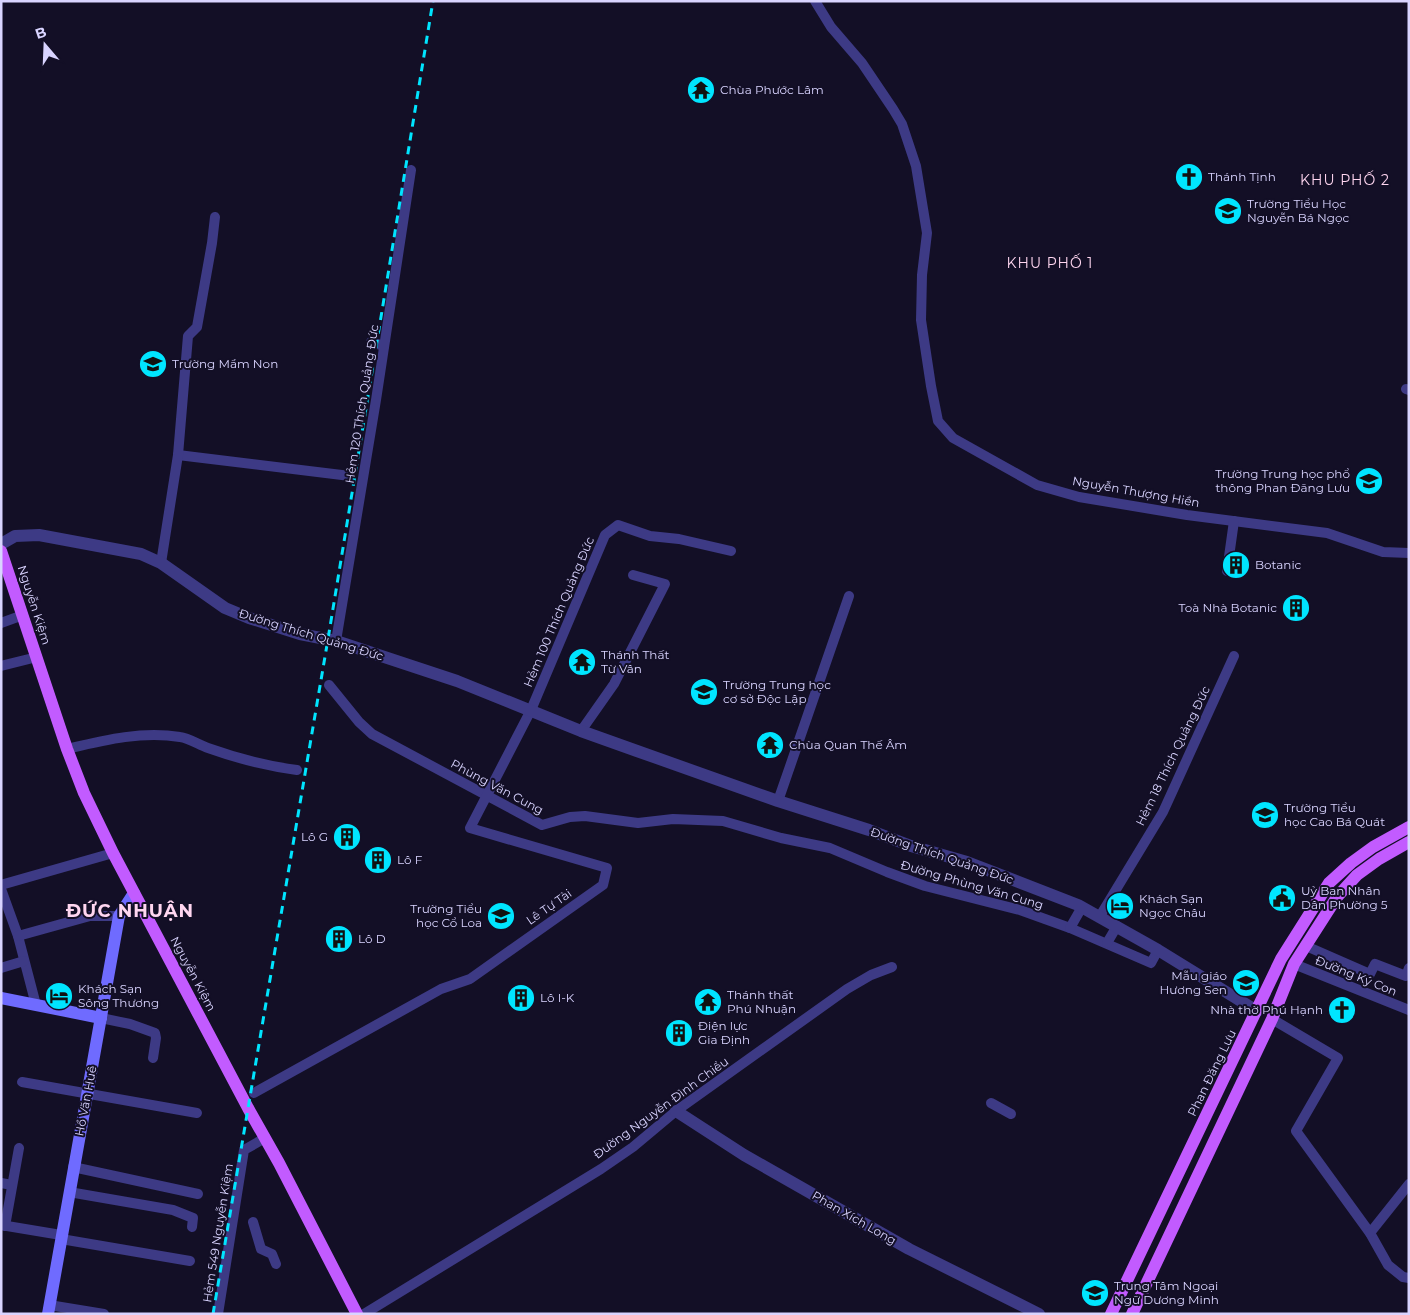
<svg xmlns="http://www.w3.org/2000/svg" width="1410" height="1315" font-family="Montserrat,sans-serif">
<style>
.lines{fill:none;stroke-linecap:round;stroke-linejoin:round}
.minor{stroke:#3d3a85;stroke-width:10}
.tertiary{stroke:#3d3a85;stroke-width:12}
.secondary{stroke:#6f6bff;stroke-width:12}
.primary{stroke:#c25bff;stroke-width:12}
.rail{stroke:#00e5ff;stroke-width:3;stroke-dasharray:8 6;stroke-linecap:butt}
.labels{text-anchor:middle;stroke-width:4;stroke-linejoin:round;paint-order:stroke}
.poi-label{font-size:12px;fill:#d9d4ff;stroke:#130f26;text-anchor:start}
.street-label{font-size:12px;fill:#d9d4ff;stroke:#130f26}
.neighbourhood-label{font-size:14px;letter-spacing:1px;fill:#ffd6f0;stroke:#130f26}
.district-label{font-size:18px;font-weight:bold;letter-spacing:1px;fill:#ffd6f0;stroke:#130f26}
</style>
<rect width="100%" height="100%" fill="#130f26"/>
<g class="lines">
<g class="minor">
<polyline points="815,1 831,27 862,63 893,109 902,124 916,166 927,233 922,275 921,320 931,386 938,421 953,438 1037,485 1079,497 1187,515 1327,533 1383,552 1409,553"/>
<polyline points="371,342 384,346"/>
<polyline points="1406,389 1409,390"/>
<polyline points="178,455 350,476"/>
<polyline points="161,563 178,455 188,336 197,327 212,243 215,217"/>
<polyline points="1227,571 1234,521"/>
<polyline points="1,623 23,615"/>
<polyline points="336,641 376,400 411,170"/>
<polyline points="1,666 37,657"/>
<polyline points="329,685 359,722 372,734 542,825 570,817 585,816 638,823 673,819 723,821 781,838 830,848 887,872 925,886 1020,910 1070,928 1151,963 1158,950"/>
<polyline points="581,731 614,684 665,584 633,575"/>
<path d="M67,749c38,-9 74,-18 113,-12 9,1 19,8 28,11 28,10 59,18 89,22"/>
<polyline points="778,801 849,596"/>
<polyline points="1,885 113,853"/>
<polyline points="1,889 18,936 36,1005"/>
<polyline points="1100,916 1163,812 1234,656"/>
<polyline points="1070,928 1082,907"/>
<polyline points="18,936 90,916 119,916"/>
<polyline points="1107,943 1117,926"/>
<polyline points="1306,946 1370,974 1375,964 1406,976 1409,968"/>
<polyline points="1294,964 1409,1010"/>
<polyline points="1,968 24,961"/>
<polyline points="101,1018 130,1024 155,1033 156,1038 153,1058"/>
<polyline points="1272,1019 1338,1058 1296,1131 1370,1233 1388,1265 1403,1277 1409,1278"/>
<polyline points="22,1082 197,1113"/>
<polyline points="254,1093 441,989 470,979 603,885 607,868 470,828 531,710 605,535 618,525 650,536 679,539 731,551"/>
<polyline points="991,1103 1011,1114"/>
<polyline points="73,1167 198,1194"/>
<polyline points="1,1183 12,1185"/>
<polyline points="69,1192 173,1210 193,1218 192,1227"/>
<polyline points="253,1222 261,1249 272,1254 276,1264"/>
<polyline points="1,1225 61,1235"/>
<polyline points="5,1226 19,1148"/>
<polyline points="1370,1233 1409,1184"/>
<polyline points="61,1239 190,1261"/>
<polyline points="49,1305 104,1314"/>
<polyline points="218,1314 244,1150 265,1138"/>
<polyline points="364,1314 601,1169 633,1147 676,1111 847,989 871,975 892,967"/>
</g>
<g class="tertiary">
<polyline points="1,544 15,536 39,535 141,554 161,563 225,608 249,618 300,634 336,641 457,681 581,731 637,751 778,801 869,830 911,846 967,862 1078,905 1158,950 1257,1011"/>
<polyline points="676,1111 744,1155 909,1249 1039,1314"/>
</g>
<g class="secondary">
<polyline points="1,998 101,1018"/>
<polyline points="48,1314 119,916 134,893"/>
</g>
<g class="primary">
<polyline points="1,551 67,749 84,793 113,853 248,1108 279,1163 357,1314"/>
<polyline points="1111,1314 1281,959 1329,883 1351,863 1373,847 1409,827"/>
<polyline points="1132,1314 1272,1019 1294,964 1337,897 1357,875 1379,859 1409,842"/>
</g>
<polyline class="rail" points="213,1314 328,639 433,1"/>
</g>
<defs>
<symbol id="temple-disc" viewBox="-11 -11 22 22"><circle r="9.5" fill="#00e5ff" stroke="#130f26"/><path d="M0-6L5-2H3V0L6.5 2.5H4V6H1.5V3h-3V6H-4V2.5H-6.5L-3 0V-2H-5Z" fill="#111"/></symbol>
<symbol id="church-disc" viewBox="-11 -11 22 22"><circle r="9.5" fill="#00e5ff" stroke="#130f26"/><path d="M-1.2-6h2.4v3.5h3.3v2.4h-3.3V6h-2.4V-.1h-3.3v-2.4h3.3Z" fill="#111"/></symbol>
<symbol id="school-disc" viewBox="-11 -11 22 22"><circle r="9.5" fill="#00e5ff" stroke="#130f26"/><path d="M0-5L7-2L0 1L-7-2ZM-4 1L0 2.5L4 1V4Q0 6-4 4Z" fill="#111"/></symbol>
<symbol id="building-disc" viewBox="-11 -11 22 22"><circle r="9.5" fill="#00e5ff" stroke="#130f26"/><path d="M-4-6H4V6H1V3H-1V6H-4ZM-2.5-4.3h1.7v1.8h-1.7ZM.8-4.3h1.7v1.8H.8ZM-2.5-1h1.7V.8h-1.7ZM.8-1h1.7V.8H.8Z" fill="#111"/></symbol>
<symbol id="civic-disc" viewBox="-11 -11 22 22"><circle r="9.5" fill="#00e5ff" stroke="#130f26"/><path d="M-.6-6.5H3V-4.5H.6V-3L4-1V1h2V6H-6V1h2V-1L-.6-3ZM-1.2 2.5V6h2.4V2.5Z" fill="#111"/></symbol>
<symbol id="hotel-disc" viewBox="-11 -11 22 22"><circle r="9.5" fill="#00e5ff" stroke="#130f26"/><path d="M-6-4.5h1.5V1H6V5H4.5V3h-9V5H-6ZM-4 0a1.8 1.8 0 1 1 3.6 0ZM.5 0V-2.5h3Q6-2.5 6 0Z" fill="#111"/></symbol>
</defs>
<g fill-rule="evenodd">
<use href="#temple-disc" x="685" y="74" width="32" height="32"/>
<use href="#church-disc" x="1173" y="161" width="32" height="32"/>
<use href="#school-disc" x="1212" y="195" width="32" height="32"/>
<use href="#school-disc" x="137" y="348" width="32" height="32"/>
<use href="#school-disc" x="1353" y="465" width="32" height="32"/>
<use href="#building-disc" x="1220" y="549" width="32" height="32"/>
<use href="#building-disc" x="1280" y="592" width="32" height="32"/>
<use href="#temple-disc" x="566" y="646" width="32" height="32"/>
<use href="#school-disc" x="688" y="676" width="32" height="32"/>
<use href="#temple-disc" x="754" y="729" width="32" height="32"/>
<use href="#school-disc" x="1249" y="799" width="32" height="32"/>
<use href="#building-disc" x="331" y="821" width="32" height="32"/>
<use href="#building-disc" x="362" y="844" width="32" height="32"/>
<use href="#civic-disc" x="1266" y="882" width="32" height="32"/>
<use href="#hotel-disc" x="1104" y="890" width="32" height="32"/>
<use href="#school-disc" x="485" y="900" width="32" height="32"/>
<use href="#building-disc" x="323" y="923" width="32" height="32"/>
<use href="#school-disc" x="1230" y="967" width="32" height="32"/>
<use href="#hotel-disc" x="43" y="980" width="32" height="32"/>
<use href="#building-disc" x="505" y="982" width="32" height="32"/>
<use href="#temple-disc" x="692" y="986" width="32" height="32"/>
<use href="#church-disc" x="1326" y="994" width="32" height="32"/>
<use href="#building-disc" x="663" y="1017" width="32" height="32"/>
<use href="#school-disc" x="1079" y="1277" width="32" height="32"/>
</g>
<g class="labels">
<g class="poi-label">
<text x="720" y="94">Chùa Phước Lâm</text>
<text x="1208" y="181">Thánh Tịnh</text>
<text x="1247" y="208">Trường Tiểu Học<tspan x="1247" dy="14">Nguyễn Bá Ngọc</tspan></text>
<text x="172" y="368">Trường Mầm Non</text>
<text x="1350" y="478" text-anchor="end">Trường Trung học phổ<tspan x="1350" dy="14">thông Phan Đăng Lưu</tspan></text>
<text x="1255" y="569">Botanic</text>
<text x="1277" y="612" text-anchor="end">Toà Nhà Botanic</text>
<text x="601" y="659">Thánh Thất<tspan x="601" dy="14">Từ Vân</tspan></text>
<text x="723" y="689">Trường Trung học<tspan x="723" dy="14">cơ sở Độc Lập</tspan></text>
<text x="789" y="749">Chùa Quan Thế Âm</text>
<text x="1284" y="812">Trường Tiểu<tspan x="1284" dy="14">học Cao Bá Quát</tspan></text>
<text x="328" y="841" text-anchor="end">Lô G</text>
<text x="397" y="864">Lô F</text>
<text x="1301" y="895">Uỷ Ban Nhân<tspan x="1301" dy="14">Dân Phường 5</tspan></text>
<text x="1139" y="903">Khách Sạn<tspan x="1139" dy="14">Ngọc Châu</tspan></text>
<text x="482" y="913" text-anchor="end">Trường Tiểu<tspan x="482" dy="14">học Cổ Loa</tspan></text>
<text x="358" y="943">Lô D</text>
<text x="1227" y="980" text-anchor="end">Mẫu giáo<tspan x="1227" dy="14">Hương Sen</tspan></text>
<text x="78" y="993">Khách Sạn<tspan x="78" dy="14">Sông Thương</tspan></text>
<text x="727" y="999">Thánh thất<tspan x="727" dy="14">Phú Nhuận</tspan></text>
<text x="540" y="1002">Lô I-K</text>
<text x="1323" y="1014" text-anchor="end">Nhà thờ Phú Hạnh</text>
<text x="698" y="1030">Điện lực<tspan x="698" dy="14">Gia Định</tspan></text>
<text x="1114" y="1290">Trung Tâm Ngoại<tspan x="1114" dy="14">Ngữ Dương Minh</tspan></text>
</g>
<g class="street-label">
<text transform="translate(362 404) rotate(-81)" y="4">Hẻm 120 Thích Quảng Đức</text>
<text transform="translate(1136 492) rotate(10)" y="4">Nguyễn Thượng Hiền</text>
<text transform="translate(34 605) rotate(72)" y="4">Nguyễn Kiệm</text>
<text transform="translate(559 612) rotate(-67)" y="4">Hẻm 100 Thích Quảng Đức</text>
<text transform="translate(311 635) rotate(17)" y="4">Đường Thích Quảng Đức</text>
<text transform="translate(1173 756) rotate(-64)" y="4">Hẻm 18 Thích Quảng Đức</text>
<text transform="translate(497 787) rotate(28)" y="4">Phùng Văn Cung</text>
<text transform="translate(942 856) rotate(19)" y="4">Đường Thích Quảng Đức</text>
<text transform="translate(972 885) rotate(16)" y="4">Đường Phùng Văn Cung</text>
<text transform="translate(549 907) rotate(-35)" y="4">Lê Tự Tài</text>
<text transform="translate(193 974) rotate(62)" y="4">Nguyễn Kiệm</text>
<text transform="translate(1356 976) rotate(22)" y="4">Đường Ký Con</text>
<text transform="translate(1212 1073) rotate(-64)" y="4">Phan Đăng Lưu</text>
<text transform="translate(86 1101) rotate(-79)" y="4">Hồ Văn Huê</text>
<text transform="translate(661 1108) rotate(-36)" y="4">Đường Nguyễn Đình Chiểu</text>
<text transform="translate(854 1218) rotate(30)" y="4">Phan Xích Long</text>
<text transform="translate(218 1233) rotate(-81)" y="4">Hẻm 549 Nguyễn Kiệm</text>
</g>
<g class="neighbourhood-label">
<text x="1345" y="185">KHU PHỐ 2</text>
<text x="1050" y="268">KHU PHỐ 1</text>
</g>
<g class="district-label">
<text x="130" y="917">ĐỨC NHUẬN</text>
</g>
</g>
<rect width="1410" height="1315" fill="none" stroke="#d9d4ff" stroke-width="5"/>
<g transform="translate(45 45) rotate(341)" stroke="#130f26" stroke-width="4" paint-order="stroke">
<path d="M0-4L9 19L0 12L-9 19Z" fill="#d9d4ff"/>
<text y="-8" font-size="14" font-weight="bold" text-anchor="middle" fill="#d9d4ff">B</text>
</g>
</svg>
